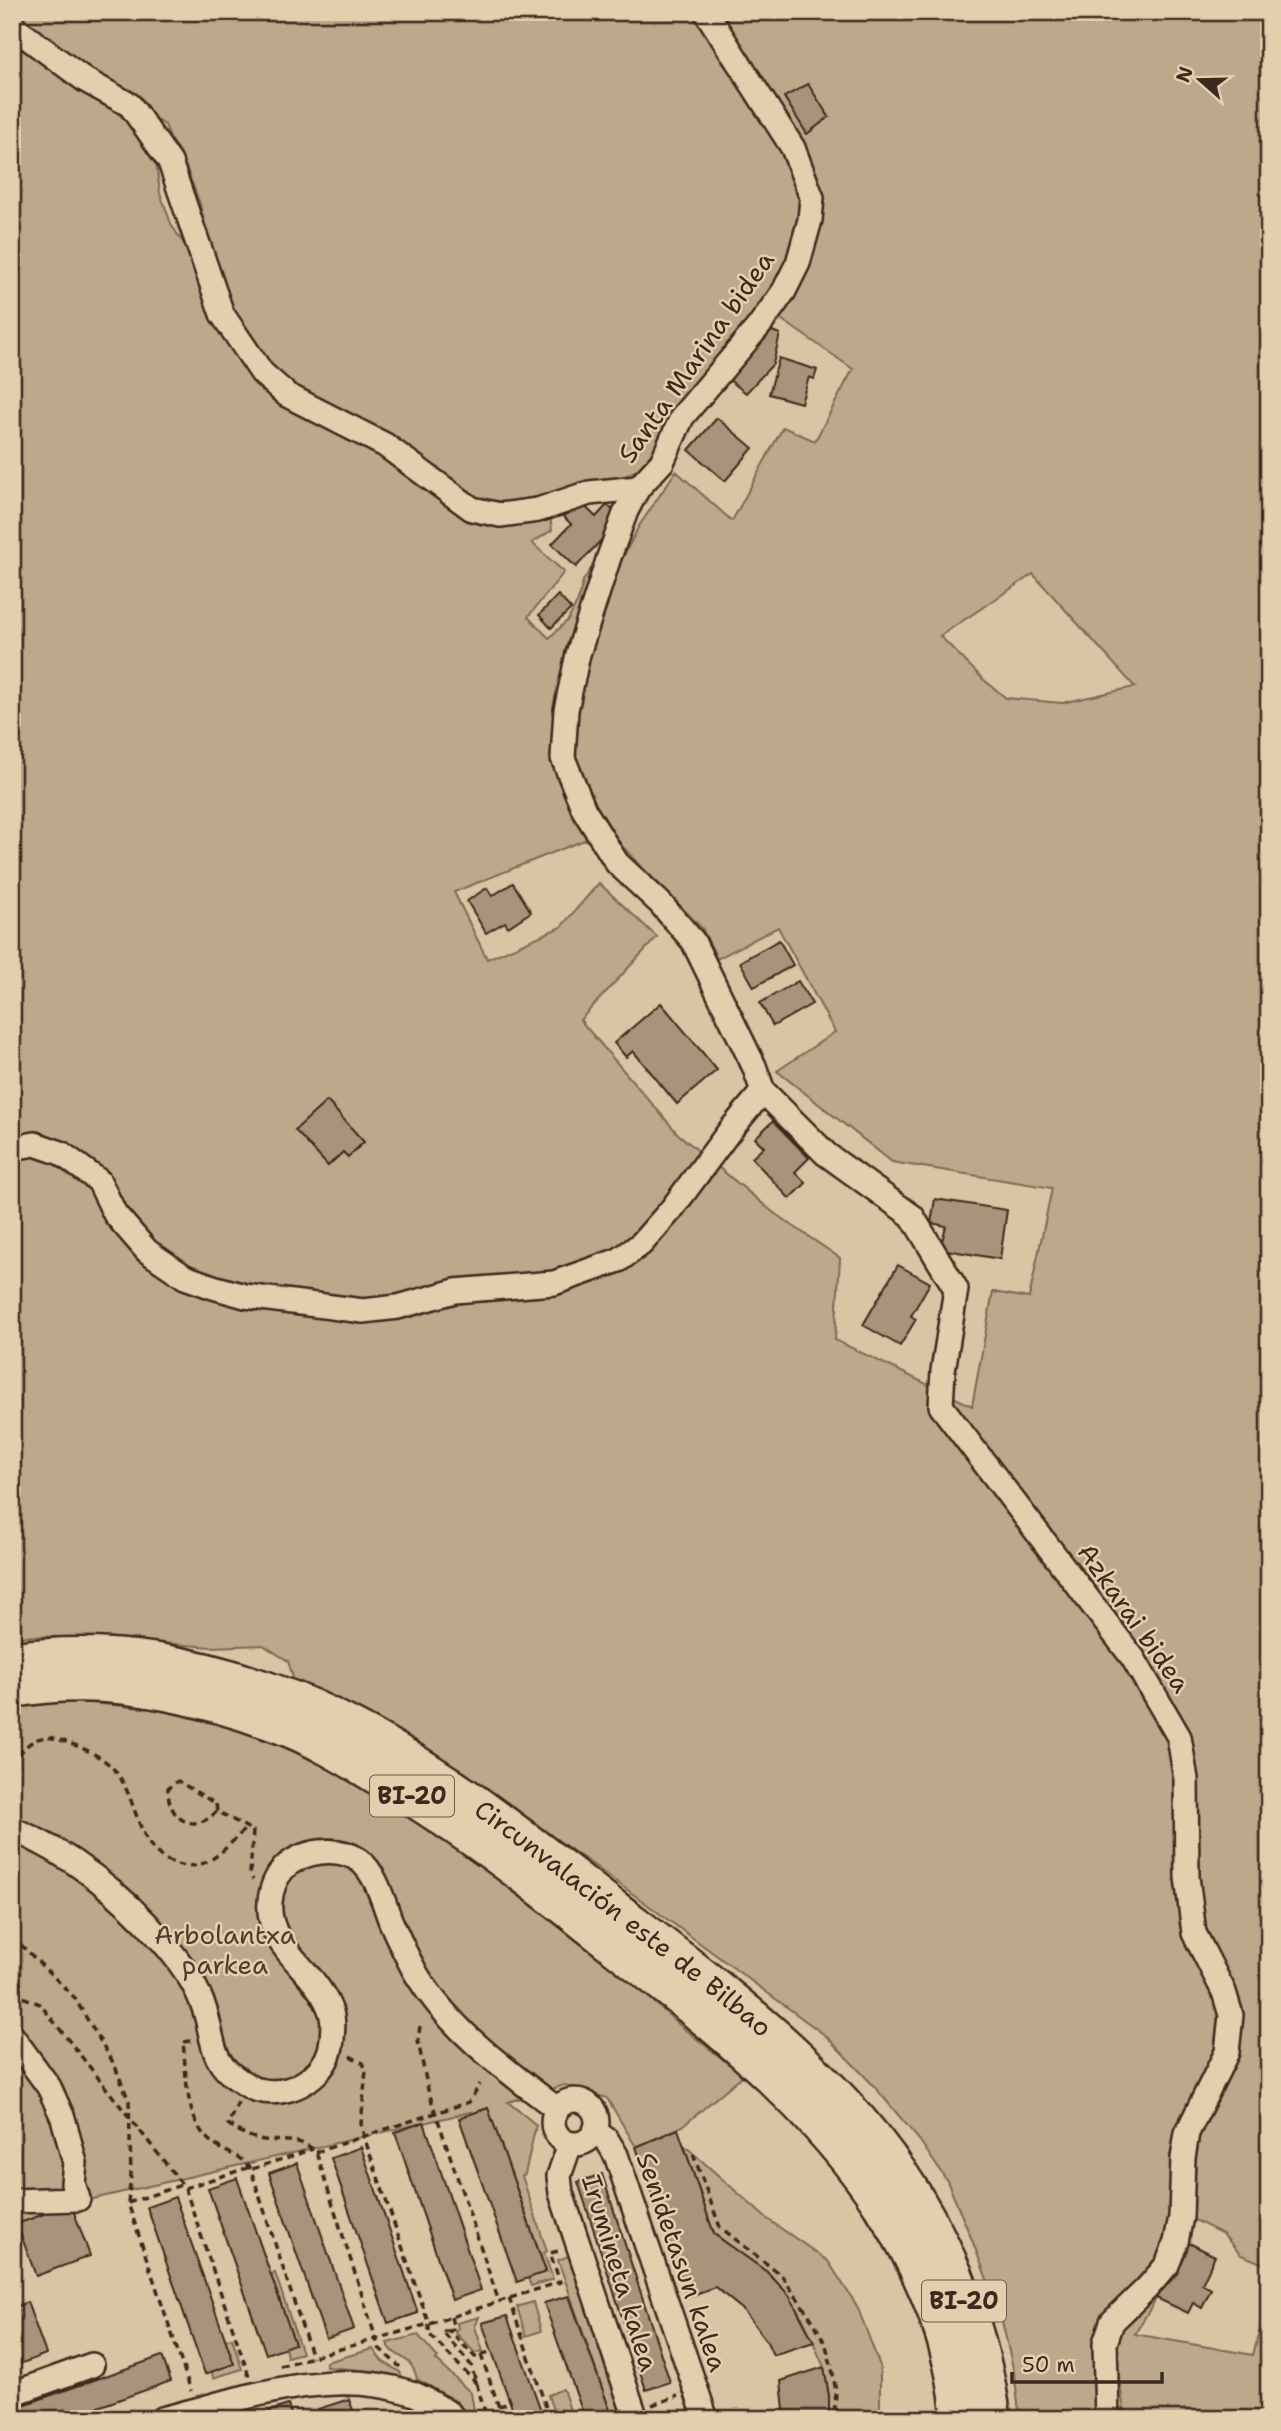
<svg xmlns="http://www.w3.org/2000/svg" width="1281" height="2431" font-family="'Shantell Sans',sans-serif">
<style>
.green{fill:#bca88b;stroke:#7c6954;stroke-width:2;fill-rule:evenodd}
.building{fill:#a8947a;stroke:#3b2a1e;stroke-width:2}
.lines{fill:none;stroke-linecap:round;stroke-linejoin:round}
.minor-casing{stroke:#3b2a1e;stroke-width:28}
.primary-casing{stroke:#3b2a1e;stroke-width:42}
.path{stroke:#3b2a1e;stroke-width:3.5;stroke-dasharray:7 5;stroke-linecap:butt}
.minor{stroke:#e3cead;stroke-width:23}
.primary{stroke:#e3cead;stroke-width:37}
.labels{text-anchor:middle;stroke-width:5;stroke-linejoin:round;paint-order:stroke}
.shield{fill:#e3cead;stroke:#6d5b49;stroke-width:2}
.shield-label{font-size:24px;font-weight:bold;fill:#3b2a1e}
.street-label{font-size:26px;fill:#3b2a1e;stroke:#e3cead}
.park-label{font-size:26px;fill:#4e3d2e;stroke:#e3cead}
</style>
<rect width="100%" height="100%" fill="#d9c4a4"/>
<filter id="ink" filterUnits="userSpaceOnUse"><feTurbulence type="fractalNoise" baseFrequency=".0143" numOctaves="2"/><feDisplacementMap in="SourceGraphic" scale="14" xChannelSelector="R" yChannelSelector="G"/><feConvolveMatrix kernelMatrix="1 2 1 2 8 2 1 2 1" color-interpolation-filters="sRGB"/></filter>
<g filter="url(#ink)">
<g class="green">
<path d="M14,12h1255v2254l-28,-11 -18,-21 -32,-16 -34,79 -22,37 118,21 10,-37 6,-7v108h-144l-5,-35 -10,-26 -7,-32 -11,21 4,72h-76l-6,-47 -14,-59 -30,-78 -23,-54 -27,-40 -46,-55 -48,-50 -238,-175 -171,-115 -122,-62 -7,-23 -25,-16 -52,2 -114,-9 -70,-2 -15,3v-1603l76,59 27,15 23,22 18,30 4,31 12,33 14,21 72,134 119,69 83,64 21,11h40l29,-9 2,14 -20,13 32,29 -36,45 21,21 19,-18 10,-19 5,-20 10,-15 19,13 27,-53 37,-55 56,50 51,-94 32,14 38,-72 -91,-63 -103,135 -16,26 -26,13 -36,4 -64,22 -28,-1 -206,-123 -48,-59 -21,-53 -14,-66 -14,-37 -14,-24 -7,-18 -17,-10 -17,-23 -42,-23zM1033,574l102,113h-1l-72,16 -56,-5 -23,-19 -43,-43zM607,831l95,97 15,31 61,-32 57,105 -58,39 115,91 160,26 -23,110 -36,-6 -21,114 -137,-66 5,-82 -66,-45 -96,-79 -98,-114 77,-83 -58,-54 -38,44 -74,32 -33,-67z"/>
<polygon points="71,1701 153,1709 240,1729 303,1750 400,1802 625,1976 683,2028 743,2075 683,2126 636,2147 607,2098 565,2085 508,2102 536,2125 525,2174 522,2176 547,2251 544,2253 553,2279 531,2286 528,2278 546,2271 488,2108 470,2114 471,2112 71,2204 17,2224 12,2216 12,1708"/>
<polygon points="684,2145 766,2218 828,2261 857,2306 880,2366 880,2419 829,2419 829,2396 824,2367 804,2321 789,2295 767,2272 714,2234"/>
<polygon points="571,2255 628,2419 613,2419 558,2260"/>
<polygon points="275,2273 302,2353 287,2357 271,2275"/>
<polygon points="533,2302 541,2331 526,2336 517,2307"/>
<polygon points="479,2317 475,2327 483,2351 475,2353 455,2332 458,2329 457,2323"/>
<path d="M418,2335l20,23 -2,2 35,33 3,17 5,9h-8l-15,-18 -39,-22c-6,-26 -22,-19 -30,-36z"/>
<polygon points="232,2338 242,2369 213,2378 212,2371 225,2340"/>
<polygon points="373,2349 382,2361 400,2372 403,2379 373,2371 326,2367 326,2362"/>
<polygon points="563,2389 573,2419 556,2419 548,2395"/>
</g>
<g class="building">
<polygon points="808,84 829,117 807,134 784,97"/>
<polygon points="769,330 780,334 773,364 746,393 728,379"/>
<polygon points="779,358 817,370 814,379 809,377 801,403 769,394"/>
<polygon points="717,418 753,448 725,481 689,450"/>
<polygon points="576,498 596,517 607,505 622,518 576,567 552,544 571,524 561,514"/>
<polygon points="558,595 571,609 551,628 539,615"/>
<polygon points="513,883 531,912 508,927 505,922 486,933 467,901 487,888 492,896"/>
<polygon points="779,940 793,965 754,987 740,962"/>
<polygon points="798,981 812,1004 773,1026 760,1003"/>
<polygon points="661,1003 717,1070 677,1104 633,1051 626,1057 614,1043"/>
<polygon points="327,1101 364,1142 348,1157 343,1152 328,1166 295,1130"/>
<polygon points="773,1121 809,1158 795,1172 806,1183 790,1199 752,1158 764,1147 755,1138"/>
<polygon points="935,1199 1007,1210 1000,1259 940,1249 946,1226 931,1223"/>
<polygon points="898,1265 930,1283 911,1316 916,1319 900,1346 863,1325"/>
<polygon points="488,2108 546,2272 517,2282 459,2118"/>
<polygon points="424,2122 481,2290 452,2300 395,2132"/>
<polygon points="678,2129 714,2234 767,2272 789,2295 814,2342 773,2355 766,2340 743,2310 715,2287 687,2297 636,2147"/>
<polygon points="361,2147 418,2313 388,2323 331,2158"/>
<polygon points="297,2163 354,2329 326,2339 269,2173"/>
<polygon points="602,2174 670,2382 646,2390 578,2182"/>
<polygon points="237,2178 295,2344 266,2354 208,2188"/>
<polygon points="175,2197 234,2364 205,2374 147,2207"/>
<polygon points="71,2204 90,2256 36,2276 17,2224"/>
<polygon points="1187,2242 1215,2256 1202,2284 1211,2289 1202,2308 1193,2303 1188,2313 1152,2296"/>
<polygon points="569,2296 613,2419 585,2419 544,2303"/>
<polygon points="27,2302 46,2354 12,2367 12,2308"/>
<polygon points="507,2316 544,2419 516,2419 482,2323"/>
<polygon points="162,2356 171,2381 65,2419 12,2419 12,2409"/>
<polygon points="824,2367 829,2396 829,2419 785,2419 781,2381"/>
<polygon points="349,2399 356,2419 322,2419 318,2409"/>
<polygon points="288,2405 293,2419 245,2419"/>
<polygon points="430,2407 434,2419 401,2419 401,2417"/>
</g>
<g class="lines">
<defs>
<g id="minor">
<polyline points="706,12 793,148 812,198 810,220 798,263 784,291 759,326 682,417 662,462 638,488 626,511 609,557 578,654 566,710 563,758 584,810 617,863 660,903 693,941 754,1066 763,1091 826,1154 912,1216 956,1289 943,1371 941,1406 1133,1658 1179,1737 1186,1779 1187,1877 1194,1933 1224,1992 1231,2015 1227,2052 1187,2133 1183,2158 1181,2217 1176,2242 1167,2265 1147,2288 1112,2322 1105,2343 1107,2419"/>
<polyline points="12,26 85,80 130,105 170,162 222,314 262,373 287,395 385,445 472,509 500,515 538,510 589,493 638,488"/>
<polyline points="12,1148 35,1144 61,1153 99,1181 115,1214 147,1251 185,1277 213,1287 245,1296 363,1311 398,1307 455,1291 554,1283 619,1260 641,1244 671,1210 728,1133 763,1091"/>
<path d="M12,1829c57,23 111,66 151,113 14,16 30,38 38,58 14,30 5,60 38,80 6,4 13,9 19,10 20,5 40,-1 55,-14 12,-10 18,-22 19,-37 1,-11 2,-22 -3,-32 -16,-39 -63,-60 -59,-105 1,-13 5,-24 14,-34 18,-17 53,-23 75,-8 18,14 24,42 32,62 8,18 16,36 26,53 34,56 89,95 140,134"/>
<polyline points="12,2036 49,2087 63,2118 75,2163 73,2183 78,2199 12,2201"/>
<circle cx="575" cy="2122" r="22"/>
<polyline points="595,2131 607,2140 616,2155 706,2419"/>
<polyline points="570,2144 559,2176 561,2193 636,2419"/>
<polyline points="12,2394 92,2365"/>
<path d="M162,2419c77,-19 167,-53 246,-27 15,4 29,14 42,22l3,5"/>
</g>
<g id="primary">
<path id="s1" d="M12,1661c99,-13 188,3 280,39 117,47 220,130 318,206 109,84 229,170 302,288 43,69 69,145 80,225"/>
<path d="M12,1689c87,-17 177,2 259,32 41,14 77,36 114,59 72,43 139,93 204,145 107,84 221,168 296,284 39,61 71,137 76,210"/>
</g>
</defs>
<use href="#minor" class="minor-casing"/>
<use href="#primary" class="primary-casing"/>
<g class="path">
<path d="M12,1765c14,-21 24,-34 51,-24 19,6 42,16 54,32 16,22 19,52 34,73 5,7 12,13 20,16 35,14 53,-13 76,-35"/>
<path d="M217,1811l-1,-7 -38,-23 -10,7c-1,31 26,48 49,23l36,20 -3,43 3,6"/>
<polyline points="12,1936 74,1997 114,2064 129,2101 131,2175 128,2203 191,2391"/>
<polyline points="12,1993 40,2004 185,2188 249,2376"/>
<polyline points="420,2026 418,2041 428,2090 499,2302"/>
<path d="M191,2041l-8,1c4,34 1,82 32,103 13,9 28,11 36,25l61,187"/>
<polyline points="350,2056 363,2063 366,2070 361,2124 364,2137 429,2324 429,2334 477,2384"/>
<path d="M238,2102l-10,22c11,8 22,14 36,16 20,2 36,-3 52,12l63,196 21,19"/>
<polyline points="316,2152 469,2102 480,2084"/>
<polyline points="693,2154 720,2227 782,2276 815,2324 826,2346 832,2368 836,2392 834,2419"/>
<polyline points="252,2169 313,2149"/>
<polyline points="185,2188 250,2167"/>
<polyline points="128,2203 181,2185"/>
<polyline points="509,2298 550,2419"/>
<polyline points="451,2317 454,2329 450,2331 475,2357 492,2351"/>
<polyline points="450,2331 442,2331 471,2365 487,2419"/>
<polyline points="481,2355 503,2419"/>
<polyline points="280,2366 429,2324 560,2282 550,2253 559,2251"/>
<polyline points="652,2405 678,2396"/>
<polyline points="499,2406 510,2403"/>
<polyline points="836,2408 840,2419"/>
</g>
<use href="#minor" class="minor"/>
<use href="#primary" class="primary"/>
</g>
</g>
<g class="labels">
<g class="shield">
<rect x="370" y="1775.5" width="84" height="41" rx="5"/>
<rect x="922" y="2280.5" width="84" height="41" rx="5"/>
</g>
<g class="shield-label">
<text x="412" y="1804">BI-20</text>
<text x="964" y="2309">BI-20</text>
</g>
<g class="street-label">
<text transform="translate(696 357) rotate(-55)" y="9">Santa Marina bidea</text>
<text transform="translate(1134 1618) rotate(55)" y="9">Azkarai bidea</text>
<text dy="9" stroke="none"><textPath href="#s1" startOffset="684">Circunvalación este de Bilbao</textPath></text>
<text transform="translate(682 2262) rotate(71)" y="9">Senidetasun kalea</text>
<text transform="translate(620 2273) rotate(73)" y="9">Irumineta kalea</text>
</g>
<g class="park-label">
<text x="225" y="1944">Arbolantxa<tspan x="225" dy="30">parkea</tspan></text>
</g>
</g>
<rect width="1281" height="2431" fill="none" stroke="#e3cead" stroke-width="42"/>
<rect x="21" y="21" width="1239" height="2389" fill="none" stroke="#3b2a1e" stroke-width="2.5" filter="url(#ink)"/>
<g transform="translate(1200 80) rotate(290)" stroke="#e3cead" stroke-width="5" paint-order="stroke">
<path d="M0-5L12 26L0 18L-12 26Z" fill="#3b2a1e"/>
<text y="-10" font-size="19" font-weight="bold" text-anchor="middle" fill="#3b2a1e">N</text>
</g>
<path d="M1012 2372v10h150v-10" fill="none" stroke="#3b2a1e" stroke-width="3.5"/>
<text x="1022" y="2372" font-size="21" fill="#3b2a1e" stroke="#e3cead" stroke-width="5" paint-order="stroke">50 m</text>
</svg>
